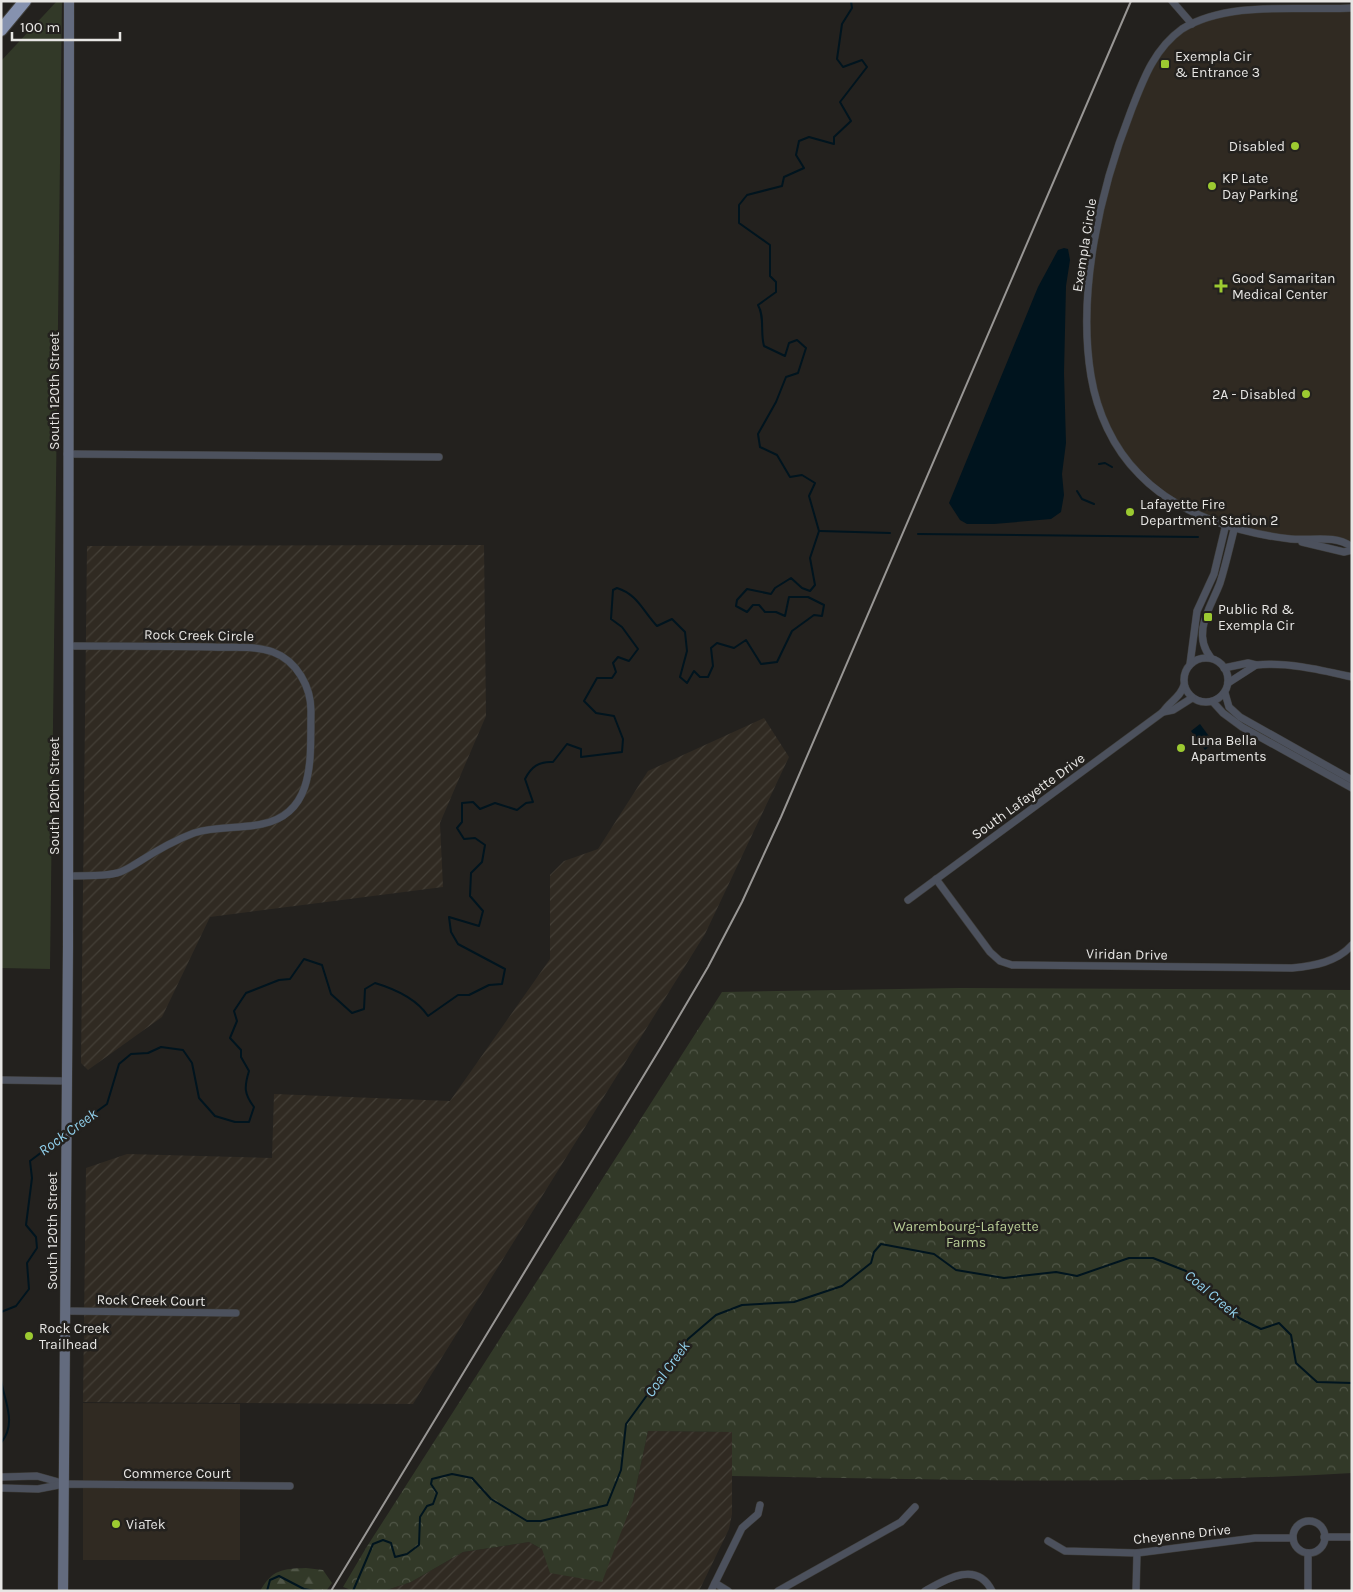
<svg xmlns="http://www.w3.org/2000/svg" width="1353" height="1592" font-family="Karla,sans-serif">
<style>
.built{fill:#302a22}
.industrial{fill:url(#industrial-furrows)}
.green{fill:#323928}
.forest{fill:url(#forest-firs)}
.park{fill:url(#park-crowns)}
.water{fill:#00141e}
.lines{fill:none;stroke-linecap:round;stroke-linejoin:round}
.stream{stroke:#00141e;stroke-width:2}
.street-casing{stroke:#3e3d3a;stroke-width:8}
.secondary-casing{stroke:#3e3d3a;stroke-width:11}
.highway-casing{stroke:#3e3d3a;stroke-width:14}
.street{stroke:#4c515d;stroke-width:7}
.secondary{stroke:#636b7e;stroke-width:10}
.highway{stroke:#8692af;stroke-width:12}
.rail{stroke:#989694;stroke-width:2}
.poi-dot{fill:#9cca31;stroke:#23211e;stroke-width:2}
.labels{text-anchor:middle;stroke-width:5;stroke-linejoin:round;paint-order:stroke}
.poi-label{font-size:14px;fill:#e7e6e4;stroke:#23211e;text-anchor:start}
.street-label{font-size:14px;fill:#e7e6e4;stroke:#23211e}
.park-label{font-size:14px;fill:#b7cb95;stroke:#23211e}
.water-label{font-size:15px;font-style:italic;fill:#90cfeb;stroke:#23211e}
</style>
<defs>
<pattern id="industrial-furrows" width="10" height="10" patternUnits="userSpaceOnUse" patternTransform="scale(1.25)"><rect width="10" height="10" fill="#302a22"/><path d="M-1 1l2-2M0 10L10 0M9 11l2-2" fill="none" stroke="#443f37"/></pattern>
<pattern id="forest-firs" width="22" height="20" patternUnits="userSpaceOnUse" patternTransform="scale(1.25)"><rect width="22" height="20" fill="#323928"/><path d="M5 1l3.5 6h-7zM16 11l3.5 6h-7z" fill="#505647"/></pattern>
<pattern id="park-crowns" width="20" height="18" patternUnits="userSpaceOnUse" patternTransform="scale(1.25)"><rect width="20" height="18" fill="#323928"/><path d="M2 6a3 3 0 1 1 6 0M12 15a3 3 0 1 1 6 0" fill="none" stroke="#505647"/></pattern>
</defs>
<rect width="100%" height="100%" fill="#23211e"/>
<g class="built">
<polygon points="1352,8 1352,547 1346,542 1294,539 1235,526 1178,504 1130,465 1098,405 1088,350 1091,275 1107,185 1141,85 1171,39 1215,14"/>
<polygon points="83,1403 240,1404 240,1560 83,1560"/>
</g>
<g class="industrial">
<polygon points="484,545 486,716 440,823 443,887 210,917 162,1017 88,1070 81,1063 87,546"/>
<polygon points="764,718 789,757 705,934 413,1404 83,1402 86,1168 127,1154 272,1158 274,1094 450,1101 550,959 550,875 564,861 598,849 648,771"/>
<polygon points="648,1431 732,1432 732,1514 729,1529 699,1591 384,1591 411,1582 463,1552 529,1542 542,1549 633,1501"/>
</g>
<polygon class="green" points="57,1 62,1 50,969 1,968 1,61"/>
<path class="forest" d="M306,1568l17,2 9,13 -6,8h-66c13,-22 22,-22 46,-23z"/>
<path class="park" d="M960,988l392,2v483c-206,12 -413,7 -620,3v-44l-84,-1 -15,70 -31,81 -52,-9 -8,-24 -13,-7 -66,10 -52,30 -27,9h-30l-11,-4 23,-39 356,-556z"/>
<g class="water">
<polygon points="1064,248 1068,249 1070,260 1066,286 1064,373 1066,443 1062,474 1064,495 1061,512 1051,519 994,524 967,524 960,520 949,503 1038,287 1058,250"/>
<polygon points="1200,724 1214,743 1205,750 1191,731"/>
</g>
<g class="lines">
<g class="stream">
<polyline points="1099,464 1105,463 1112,467"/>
<polyline points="1077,491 1082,499 1094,504"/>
<polyline points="820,531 890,533"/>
<polyline points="918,534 1198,537"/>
<path d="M71,1130l36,-26 12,-40 12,-10 17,-1 13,-6 22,3 9,13 7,35 16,18 20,6h14l5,-15c-10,-13 -10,-20 -5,-36l-8,-14v-7l-11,-12 7,-17 -3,-10 12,-18 33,-13 11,-1 14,-20 18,6 9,29 21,19 12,-4 1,-20 10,-6c20,6 41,15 53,33l30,-21h11l20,-10 13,-1 3,-15 -47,-25 -7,-12 -2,-15 30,9 4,-15 -13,-15 1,-23 11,-11 3,-17 -10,-7 -11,1 -7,-11 5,-6v-19l11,-1 7,7 15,-6 22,7 9,-7 7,-1 -8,-23c6,-12 14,-18 28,-17l14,-18 14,5v8l41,-5 1,-13 -9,-23 -18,-3 -12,-12 13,-23h15l4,-6 -3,-9 5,-6 11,4 9,-12 -16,-22 -11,-8 2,-29 4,-2c20,6 26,23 40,38l15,-7 13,13 2,19 -7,26 7,6 7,-12 6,6h8l5,-11 -2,-18 6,-5 17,5 12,-8 15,24 16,-2 15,-31 22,-16 8,1 2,-11 -16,-8h-19l-4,19 -9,-4h-11l-6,-7h-6l-6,7 -11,-6 1,-6 10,-11 24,5 4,-6 16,-10 11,10 8,3 5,-6 -5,-27 9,-27 -10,-35 6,-13 -13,-8 -12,2 -13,-22 -17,-8 -2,-13 18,-32 10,-25 12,-4 8,-25 -9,-8 -8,3 -4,13 -21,-10c-4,-14 1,-29 -6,-41l18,-13v-10l-6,-6v-31l-31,-22v-18l8,-10 35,-9 2,-9 20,-9 -8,-13 3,-14 10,-4 25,7v-7l17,-16 -11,-19 27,-35 -5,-7 -19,7 -6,-8 5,-35 10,-16 -1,-7"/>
<polyline points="1,1312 16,1306 29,1289 27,1263 37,1248 36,1237 26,1225 32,1178 30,1161 63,1136"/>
<path d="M1,1380c4,23 16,43 0,63"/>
<polyline points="267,1591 270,1580 279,1576 304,1589 315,1591"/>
<polyline points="353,1591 373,1544 383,1540 391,1543 395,1557 407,1554 419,1545 420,1517 427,1506 433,1504 437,1493 431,1484 432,1479 452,1474 472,1478 491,1499 527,1521 541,1521 607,1505 621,1470 626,1424 688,1339 716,1315 742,1305 794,1302 842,1286 871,1263 874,1252 881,1244 934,1254 956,1270 1004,1278 1056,1272 1077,1276 1129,1258 1153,1258 1186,1271 1221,1298 1239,1318 1261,1329 1279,1323 1291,1335 1296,1363 1317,1382 1352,1383"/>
</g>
<defs>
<g id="street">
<polyline points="1172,1 1192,24"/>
<path d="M1352,8c-54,3 -123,-8 -170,21 -28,20 -39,51 -51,82 -31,79 -54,180 -40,265 6,36 22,72 48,98 38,40 99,59 152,65 20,2 44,-5 61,8"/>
<polyline points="67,454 439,457"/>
<polyline points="1302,542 1344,552 1352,550"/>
<circle cx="1206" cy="680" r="22"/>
<path d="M1211,658c-20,-25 0,-51 9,-75 6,-19 10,-38 15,-57"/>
<polyline points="1190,664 1197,611 1214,574 1226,524"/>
<path d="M1256,665c32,-3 65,5 96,12"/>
<polyline points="1224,668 1248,663 1256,665 1228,683"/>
<polyline points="1225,693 1229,707 1240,717 1352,780"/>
<polyline points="1213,702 1223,713 1242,727 1352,788"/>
<polyline points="1163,712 1173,710 1192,698"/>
<path d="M68,876c16,-1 34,1 49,-3 8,-2 13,-6 20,-10 17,-11 38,-23 57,-30 22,-7 45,-4 68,-9 55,-11 48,-69 49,-113 0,-24 -14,-50 -38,-59 -19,-7 -41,-4 -61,-5 -48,-1 -95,-1 -143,-1"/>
<path d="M936,879l54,73 10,9 12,4 280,3c22,-2 45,-6 60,-23"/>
<path d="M908,900l255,-188c6,-10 18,-15 21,-27"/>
<polyline points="1,1080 66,1081"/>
<polyline points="65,1311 236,1313"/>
<polyline points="1,1477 37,1476 62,1483"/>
<polyline points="1,1488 38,1489 64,1484 290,1486"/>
<circle cx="1309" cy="1537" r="16"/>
<polyline points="1324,1537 1352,1537"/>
<polyline points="1048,1541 1065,1551 1137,1553 1255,1538 1293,1538"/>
<polyline points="1308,1553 1308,1591"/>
<polyline points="715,1583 728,1591"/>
<polyline points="711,1591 742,1528 758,1514 760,1505"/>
<polyline points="778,1591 901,1522 915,1507"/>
<path d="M925,1591c21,-12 52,-31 67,0"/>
<polyline points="1136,1591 1137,1553"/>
</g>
<polyline id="secondary" points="63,1591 68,946 69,1"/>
<polyline id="highway" points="1,30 25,1"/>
</defs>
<use href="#street" class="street-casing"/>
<use href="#secondary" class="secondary-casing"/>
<use href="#highway" class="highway-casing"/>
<use href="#street" class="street"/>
<use href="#secondary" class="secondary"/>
<use href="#highway" class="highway"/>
<polyline class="rail" points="331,1591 661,1047 708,967 742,902 781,817 1131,1"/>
</g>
<g class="poi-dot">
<rect x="1160" y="59" width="10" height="10" rx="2.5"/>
<circle cx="1295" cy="146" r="5"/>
<circle cx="1212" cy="186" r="5"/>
<path d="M1218.5 278.5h5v5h5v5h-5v5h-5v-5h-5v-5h5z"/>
<circle cx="1306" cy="394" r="5"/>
<circle cx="1130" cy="512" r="5"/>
<rect x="1203" y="612" width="10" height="10" rx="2.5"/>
<circle cx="1181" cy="748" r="5"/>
<circle cx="29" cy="1336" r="5"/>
<circle cx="116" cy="1524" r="5"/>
</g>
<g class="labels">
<g class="poi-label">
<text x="1175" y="61">Exempla Cir<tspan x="1175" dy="16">&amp; Entrance 3</tspan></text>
<text x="1285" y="151" text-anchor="end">Disabled</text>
<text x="1222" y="183">KP Late<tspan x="1222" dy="16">Day Parking</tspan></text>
<text x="1232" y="283">Good Samaritan<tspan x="1232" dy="16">Medical Center</tspan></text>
<text x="1296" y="399" text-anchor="end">2A - Disabled</text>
<text x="1140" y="509">Lafayette Fire<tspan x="1140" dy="16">Department Station 2</tspan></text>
<text x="1218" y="614">Public Rd &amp;<tspan x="1218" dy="16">Exempla Cir</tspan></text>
<text x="1191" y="745">Luna Bella<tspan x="1191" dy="16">Apartments</tspan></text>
<text x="39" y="1333">Rock Creek<tspan x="39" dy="16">Trailhead</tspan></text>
<text x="126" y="1529">ViaTek</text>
</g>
<g class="street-label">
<text transform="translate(1084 245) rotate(-81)" y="5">Exempla Circle</text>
<text transform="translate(54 391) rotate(-90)" y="5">South 120th Street</text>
<text transform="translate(199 635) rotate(1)" y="5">Rock Creek Circle</text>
<text transform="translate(54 796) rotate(-90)" y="5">South 120th Street</text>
<text transform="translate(1028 796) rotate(-36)" y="5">South Lafayette Drive</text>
<text transform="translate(1127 954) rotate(1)" y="5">Viridan Drive</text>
<text transform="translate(52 1231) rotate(-90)" y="5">South 120th Street</text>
<text transform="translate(151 1300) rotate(1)" y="5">Rock Creek Court</text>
<text x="177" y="1478">Commerce Court</text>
<text transform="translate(1182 1534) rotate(-6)" y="5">Cheyenne Drive</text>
</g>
<g class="park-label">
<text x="966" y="1231">Warembourg-Lafayette<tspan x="966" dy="16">Farms</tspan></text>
</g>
<g class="water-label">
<text transform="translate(68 1132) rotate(-36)" y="5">Rock Creek</text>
<text transform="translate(1212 1294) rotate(40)" y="5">Coal Creek</text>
<text transform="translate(667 1369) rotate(-54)" y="5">Coal Creek</text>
</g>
</g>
<rect width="1353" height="1592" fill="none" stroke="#e7e6e4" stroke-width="5"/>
<path d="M12 32v8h108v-8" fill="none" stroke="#e7e6e4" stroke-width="2.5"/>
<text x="20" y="32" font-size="15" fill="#e7e6e4" stroke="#23211e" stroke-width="4" paint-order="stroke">100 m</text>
</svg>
